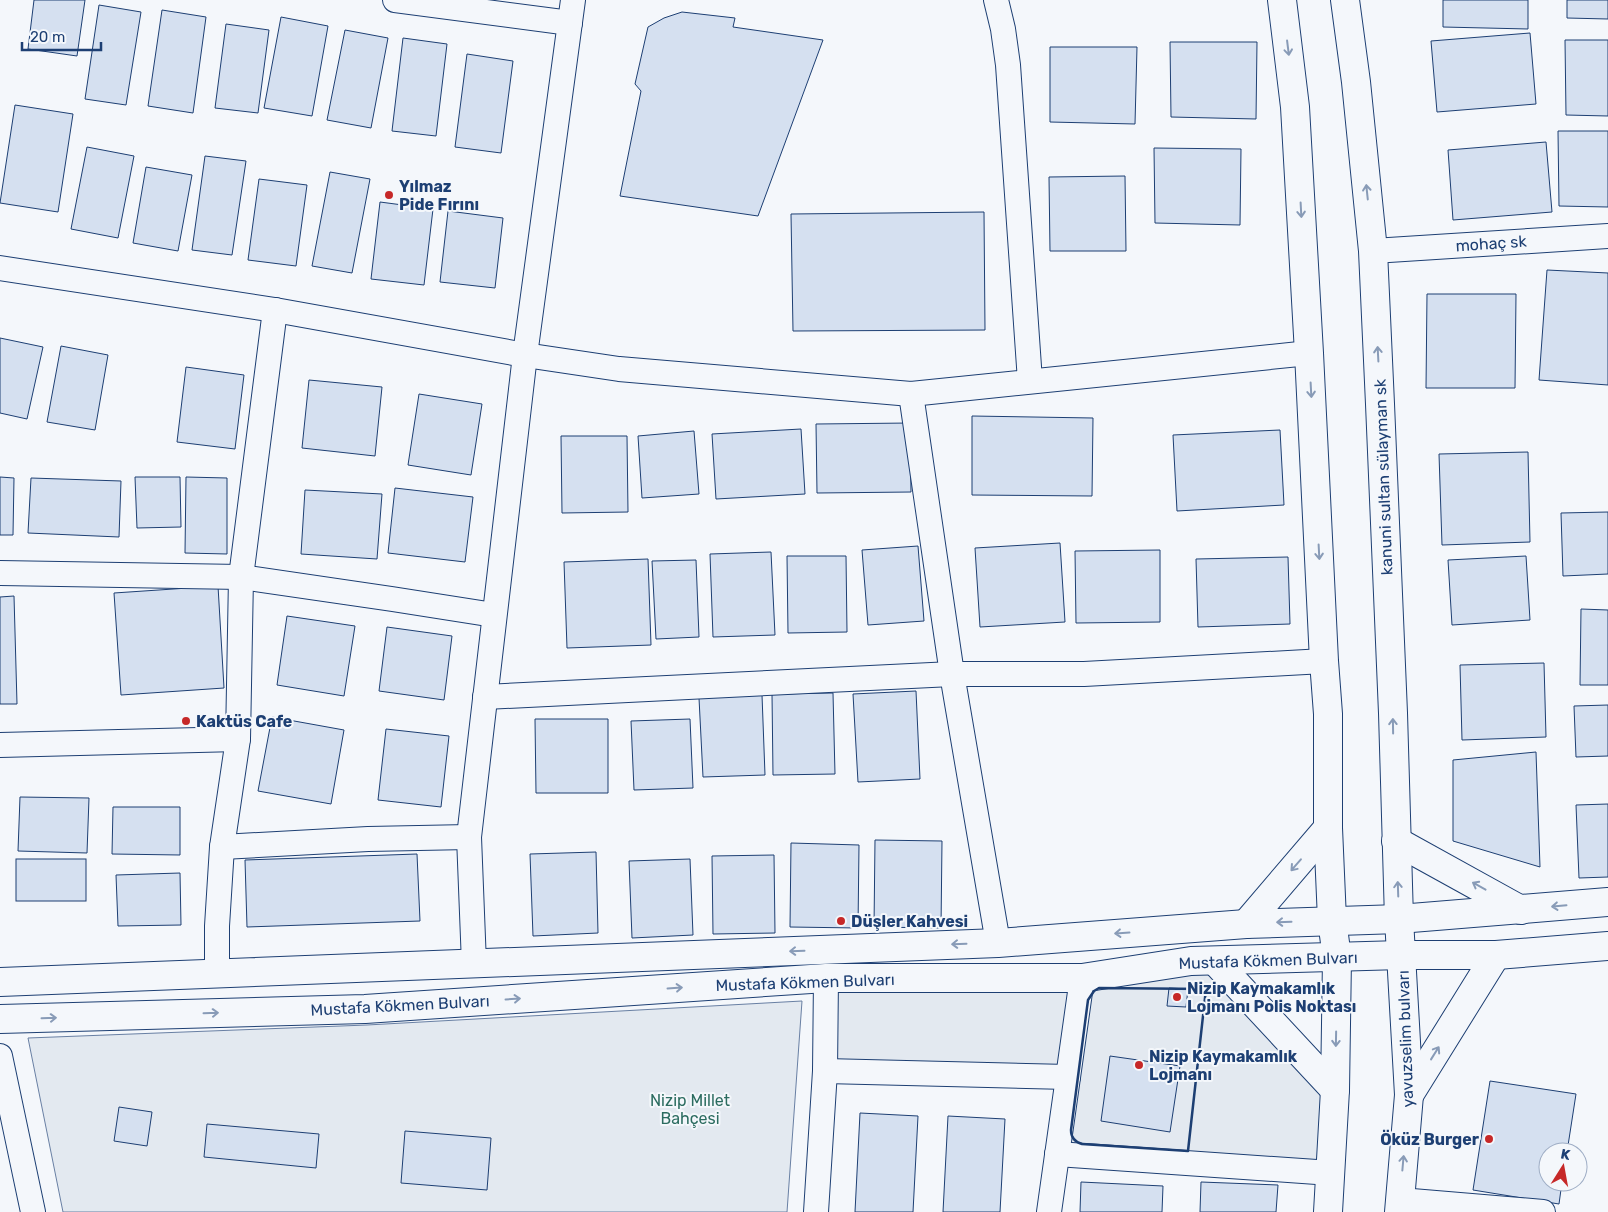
<svg xmlns="http://www.w3.org/2000/svg" width="1608" height="1212" font-family="Rubik,sans-serif">
<style>
.green{fill:#e3e9f0;stroke:#687fa3}
.building{fill:#d5e0f0;stroke:#1d3f73}
.lines{fill:none;stroke-linecap:round;stroke-linejoin:round}
.minor-casing{stroke:#1d3f73;stroke-width:26}
.secondary-casing{stroke:#1d3f73;stroke-width:30}
.minor{stroke:#f4f7fb;stroke-width:24}
.secondary{stroke:#f4f7fb;stroke-width:28}
.wall{stroke:#1d3f73;stroke-width:2.5}
.oneway{stroke:#889bb7}
.poi-dot{fill:#c62828;stroke:#f4f7fb;stroke-width:2}
.labels{text-anchor:middle;stroke-width:4;stroke-linejoin:round;paint-order:stroke}
.poi-label{font-size:16px;font-weight:bold;fill:#1d3f73;stroke:#f4f7fb;text-anchor:start}
.street-label{font-size:16px;fill:#1d3f73;stroke:#f4f7fb}
.park-label{font-size:16px;fill:#2c6c60;stroke:#f4f7fb}
</style>
<rect width="100%" height="100%" fill="#f4f7fb"/>
<g class="green">
<polygon points="1215,961 1335,1090 1331,1173 1057,1154 1068,1078 825,1071 826,978"/>
<polygon points="802,1001 787,1212 63,1212 28,1038 367,1025"/>
</g>
<g class="building">
<polygon points="34,0 85,0 77,56 28,49"/>
<polygon points="1443,0 1528,0 1528,29 1443,27"/>
<polygon points="1567,0 1608,0 1608,19 1567,18"/>
<polygon points="99,5 141,12 126,105 85,99"/>
<polygon points="162,10 206,17 193,113 148,106"/>
<polygon points="682,12 735,18 733,27 823,40 758,216 620,196 641,91 635,84 648,27 664,18"/>
<polygon points="281,17 328,26 312,116 264,108"/>
<polygon points="226,24 269,30 258,113 215,108"/>
<polygon points="345,30 388,38 371,128 327,120"/>
<polygon points="1530,33 1536,104 1437,112 1431,41"/>
<polygon points="403,38 447,44 436,136 392,131"/>
<polygon points="1565,40 1608,40 1608,116 1566,115"/>
<polygon points="1170,42 1257,42 1256,119 1171,117"/>
<polygon points="1050,47 1137,47 1135,124 1050,122"/>
<polygon points="467,54 513,61 501,153 455,147"/>
<polygon points="15,105 73,114 58,212 0,203"/>
<polygon points="1558,131 1608,131 1608,207 1559,206"/>
<polygon points="1546,142 1552,212 1453,220 1448,150"/>
<polygon points="87,147 134,156 118,238 71,229"/>
<polygon points="1154,148 1241,149 1240,225 1155,223"/>
<polygon points="205,156 246,161 232,255 192,250"/>
<polygon points="146,167 192,175 178,251 133,243"/>
<polygon points="330,172 370,179 352,273 312,266"/>
<polygon points="1125,176 1126,251 1050,251 1049,177"/>
<polygon points="259,179 307,185 296,266 248,260"/>
<polygon points="380,202 433,209 424,285 371,279"/>
<polygon points="448,211 503,218 495,288 440,282"/>
<polygon points="984,212 985,330 793,331 791,214"/>
<polygon points="1547,270 1608,273 1608,385 1539,380"/>
<polygon points="1427,294 1516,294 1515,388 1426,388"/>
<polygon points="0,338 43,347 27,419 0,413"/>
<polygon points="61,346 108,355 95,430 47,422"/>
<polygon points="186,367 244,375 235,449 177,442"/>
<polygon points="309,380 382,387 375,456 302,448"/>
<polygon points="419,394 482,404 471,475 408,465"/>
<polygon points="972,416 1093,418 1092,496 972,495"/>
<polygon points="910,423 911,492 817,493 816,424"/>
<polygon points="801,429 805,494 716,499 712,434"/>
<polygon points="1280,430 1284,505 1177,511 1173,435"/>
<polygon points="694,431 699,494 642,498 638,436"/>
<polygon points="561,436 627,436 628,512 562,513"/>
<polygon points="1528,452 1530,542 1442,545 1439,454"/>
<polygon points="0,477 14,478 13,535 0,535"/>
<polygon points="135,477 180,477 181,527 137,528"/>
<polygon points="186,477 227,478 227,554 185,553"/>
<polygon points="31,478 121,481 119,537 28,533"/>
<polygon points="395,488 473,497 465,562 388,553"/>
<polygon points="305,490 382,494 377,559 301,554"/>
<polygon points="1608,512 1608,574 1563,576 1561,513"/>
<polygon points="1060,543 1065,622 980,627 975,548"/>
<polygon points="918,546 924,621 868,625 862,550"/>
<polygon points="1160,550 1160,622 1076,623 1075,551"/>
<polygon points="771,552 775,635 713,637 710,554"/>
<polygon points="787,556 846,556 847,632 788,633"/>
<polygon points="1526,556 1530,620 1452,625 1448,560"/>
<polygon points="1288,557 1290,624 1198,627 1196,559"/>
<polygon points="648,559 651,645 567,648 564,562"/>
<polygon points="696,560 699,637 656,639 652,561"/>
<polygon points="218,586 224,688 121,695 114,593"/>
<polygon points="14,596 17,704 0,704 0,597"/>
<polygon points="1581,609 1608,610 1608,685 1580,685"/>
<polygon points="287,616 355,626 344,696 277,685"/>
<polygon points="387,627 452,636 444,700 379,691"/>
<polygon points="1544,663 1546,737 1462,740 1460,665"/>
<polygon points="916,691 920,779 858,782 853,694"/>
<polygon points="833,693 835,774 773,775 772,694"/>
<polygon points="762,695 765,775 703,777 699,698"/>
<polygon points="1608,705 1608,756 1576,757 1574,706"/>
<polygon points="272,717 344,730 331,804 258,791"/>
<polygon points="535,719 608,719 608,793 536,793"/>
<polygon points="690,719 693,788 634,790 631,721"/>
<polygon points="386,729 449,736 441,807 378,800"/>
<polygon points="1536,752 1540,867 1453,841 1453,760"/>
<polygon points="20,797 89,798 87,853 18,851"/>
<polygon points="1608,804 1608,877 1579,878 1576,805"/>
<polygon points="113,807 180,807 180,855 112,854"/>
<polygon points="875,840 942,841 941,928 874,927"/>
<polygon points="791,843 859,845 858,928 790,927"/>
<polygon points="596,852 598,933 533,936 530,854"/>
<polygon points="417,854 420,921 247,927 245,860"/>
<polygon points="774,855 775,933 713,934 712,856"/>
<rect x="16" y="859" width="70" height="42"/>
<polygon points="690,859 693,935 632,938 629,861"/>
<polygon points="180,873 181,925 118,926 116,875"/>
<polygon points="1169,988 1188,989 1186,1007 1167,1006"/>
<polygon points="1110,1056 1180,1066 1170,1132 1101,1121"/>
<polygon points="1490,1081 1576,1094 1567,1152 1548,1152 1548,1182 1562,1182 1559,1204 1473,1190"/>
<polygon points="119,1107 152,1112 147,1146 114,1141"/>
<polygon points="860,1113 918,1116 913,1212 855,1212"/>
<polygon points="948,1116 1005,1119 1000,1212 943,1212"/>
<polygon points="207,1124 319,1134 316,1168 204,1157"/>
<polygon points="405,1131 491,1138 487,1190 401,1183"/>
<polygon points="1081,1182 1163,1186 1162,1212 1080,1212"/>
<polygon points="1201,1182 1278,1185 1276,1212 1200,1212"/>
</g>
<g class="lines">
<defs>
<g id="minor">
<polyline points="395,0 570,23"/>
<polyline points="996,0 1003,29 1008,65 1030,381"/>
<polyline points="1373,251 1608,236"/>
<polyline points="0,268 275,310 525,355 619,369 911,394 1309,353"/>
<polyline points="911,394 952,674 998,943"/>
<polyline points="0,573 241,577 392,599 494,615"/>
<polyline points="485,697 952,674 1084,674 1324,661"/>
<polyline points="0,745 238,739"/>
<polyline points="222,847 368,839 469,837"/>
<polyline points="474,964 469,837 525,355 573,0"/>
<polyline points="217,973 217,926 222,847 238,739 241,577 275,310"/>
<polyline points="0,1056 33,1212"/>
<polyline points="825,1071 1068,1077"/>
<polyline points="1057,1154 1331,1173"/>
<polyline points="1400,1200 1543,1212"/>
<polyline points="816,1212 825,1071 826,978"/>
<polyline points="1049,1212 1082,978"/>
</g>
<g id="secondary">
<polyline points="1282,0 1295,107 1309,353 1324,661 1328,714 1328,828 1332,920 1337,958 1335,1090 1328,1212"/>
<polyline points="1345,0 1356,82 1373,251 1380,404 1393,713 1399,919 1409,1095 1399,1212"/>
<polyline points="1396,841 1521,910"/>
<polyline points="1246,924 1328,828"/>
<polyline points="1215,961 1335,1090"/>
<polyline points="0,982 998,943 1246,924 1399,919 1608,902"/>
<polyline points="0,1019 365,1009 826,978 1082,978 1191,961 1401,955 1496,955 1608,946"/>
<polyline points="1409,1095 1496,955"/>
</g>
</defs>
<use href="#minor" class="minor-casing"/>
<use href="#secondary" class="secondary-casing"/>
<use href="#minor" class="minor"/>
<use href="#secondary" class="secondary"/>
<path class="wall" d="M1099,988l107,1 -18,162 -106,-7c-7,-2 -11,-6 -11,-14l17,-130 6,-9z"/>
</g>
<defs><path id="oneway-shaft" d="M-6 0H5M1.5-3L5.5 0L1.5 3" fill="none" stroke-width="1.6" stroke-linecap="round" stroke-linejoin="round" transform="scale(1.25)"/></defs>
<g class="oneway">
<use href="#oneway-shaft" transform="translate(1288 48) rotate(83)"/>
<use href="#oneway-shaft" transform="translate(1367 192) rotate(-96)"/>
<use href="#oneway-shaft" transform="translate(1301 210) rotate(87)"/>
<use href="#oneway-shaft" transform="translate(1378 354) rotate(-93)"/>
<use href="#oneway-shaft" transform="translate(1311 390) rotate(87)"/>
<use href="#oneway-shaft" transform="translate(1319 552) rotate(87)"/>
<use href="#oneway-shaft" transform="translate(1393 726) rotate(-91)"/>
<use href="#oneway-shaft" transform="translate(1296 865) rotate(131)"/>
<use href="#oneway-shaft" transform="translate(1479 886) rotate(-151)"/>
<use href="#oneway-shaft" transform="translate(1398 889) rotate(-92)"/>
<use href="#oneway-shaft" transform="translate(1559 906) rotate(175)"/>
<use href="#oneway-shaft" transform="translate(1284 922) rotate(178)"/>
<use href="#oneway-shaft" transform="translate(1122 933) rotate(176)"/>
<use href="#oneway-shaft" transform="translate(959 944) rotate(178)"/>
<use href="#oneway-shaft" transform="translate(797 951) rotate(178)"/>
<use href="#oneway-shaft" transform="translate(675 988) rotate(-4)"/>
<use href="#oneway-shaft" transform="translate(513 999) rotate(-4)"/>
<use href="#oneway-shaft" transform="translate(211 1013) rotate(-2)"/>
<use href="#oneway-shaft" transform="translate(49 1018) rotate(-2)"/>
<use href="#oneway-shaft" transform="translate(1336 1039) rotate(91)"/>
<use href="#oneway-shaft" transform="translate(1435 1053) rotate(-58)"/>
<use href="#oneway-shaft" transform="translate(1403 1163) rotate(-85)"/>
</g>
<g class="poi-dot">
<circle cx="389" cy="195" r="5"/>
<circle cx="186" cy="721" r="5"/>
<circle cx="841" cy="921" r="5"/>
<circle cx="1177" cy="997" r="5"/>
<circle cx="1139" cy="1065" r="5"/>
<circle cx="1489" cy="1139" r="5"/>
</g>
<g class="labels">
<g class="poi-label">
<text x="399" y="192">Yılmaz<tspan x="399" dy="18">Pide Fırını</tspan></text>
<text x="196" y="727">Kaktüs Cafe</text>
<text x="851" y="927">Düşler Kahvesi</text>
<text x="1187" y="994">Nizip Kaymakamlık<tspan x="1187" dy="18">Lojmanı Polis Noktası</tspan></text>
<text x="1149" y="1062">Nizip Kaymakamlık<tspan x="1149" dy="18">Lojmanı</tspan></text>
<text x="1479" y="1145" text-anchor="end">Öküz Burger</text>
</g>
<g class="street-label">
<text transform="translate(1491 243) rotate(-4)" y="6">mohaç sk</text>
<text transform="translate(1383 477) rotate(-92)" y="6">kanuni sultan sülayman sk</text>
<text transform="translate(1268 960) rotate(-2)" y="6">Mustafa Kökmen Bulvarı</text>
<text transform="translate(805 982) rotate(-2)" y="6">Mustafa Kökmen Bulvarı</text>
<text transform="translate(400 1005) rotate(-3)" y="6">Mustafa Kökmen Bulvarı</text>
<text transform="translate(1405 1039) rotate(-92)" y="6">yavuzselim bulvarı</text>
</g>
<g class="park-label">
<text x="690" y="1106">Nizip Millet<tspan x="690" dy="18">Bahçesi</tspan></text>
</g>
</g>
<g transform="translate(1563 1167) rotate(11)"><circle r="24" fill="#f4f7fb" stroke="#9eadc5"/>
<path d="M0-4L9 19L0 12L-9 19Z" fill="#c62828"/>
<text y="-8" font-size="14" font-weight="bold" text-anchor="middle" fill="#1d3f73">K</text>
</g>
<path d="M22 42v8h79v-8" fill="none" stroke="#1d3f73" stroke-width="2.5"/>
<text x="30" y="42" font-size="15" fill="#1d3f73" stroke="#f4f7fb" stroke-width="4" paint-order="stroke">20 m</text>
</svg>
